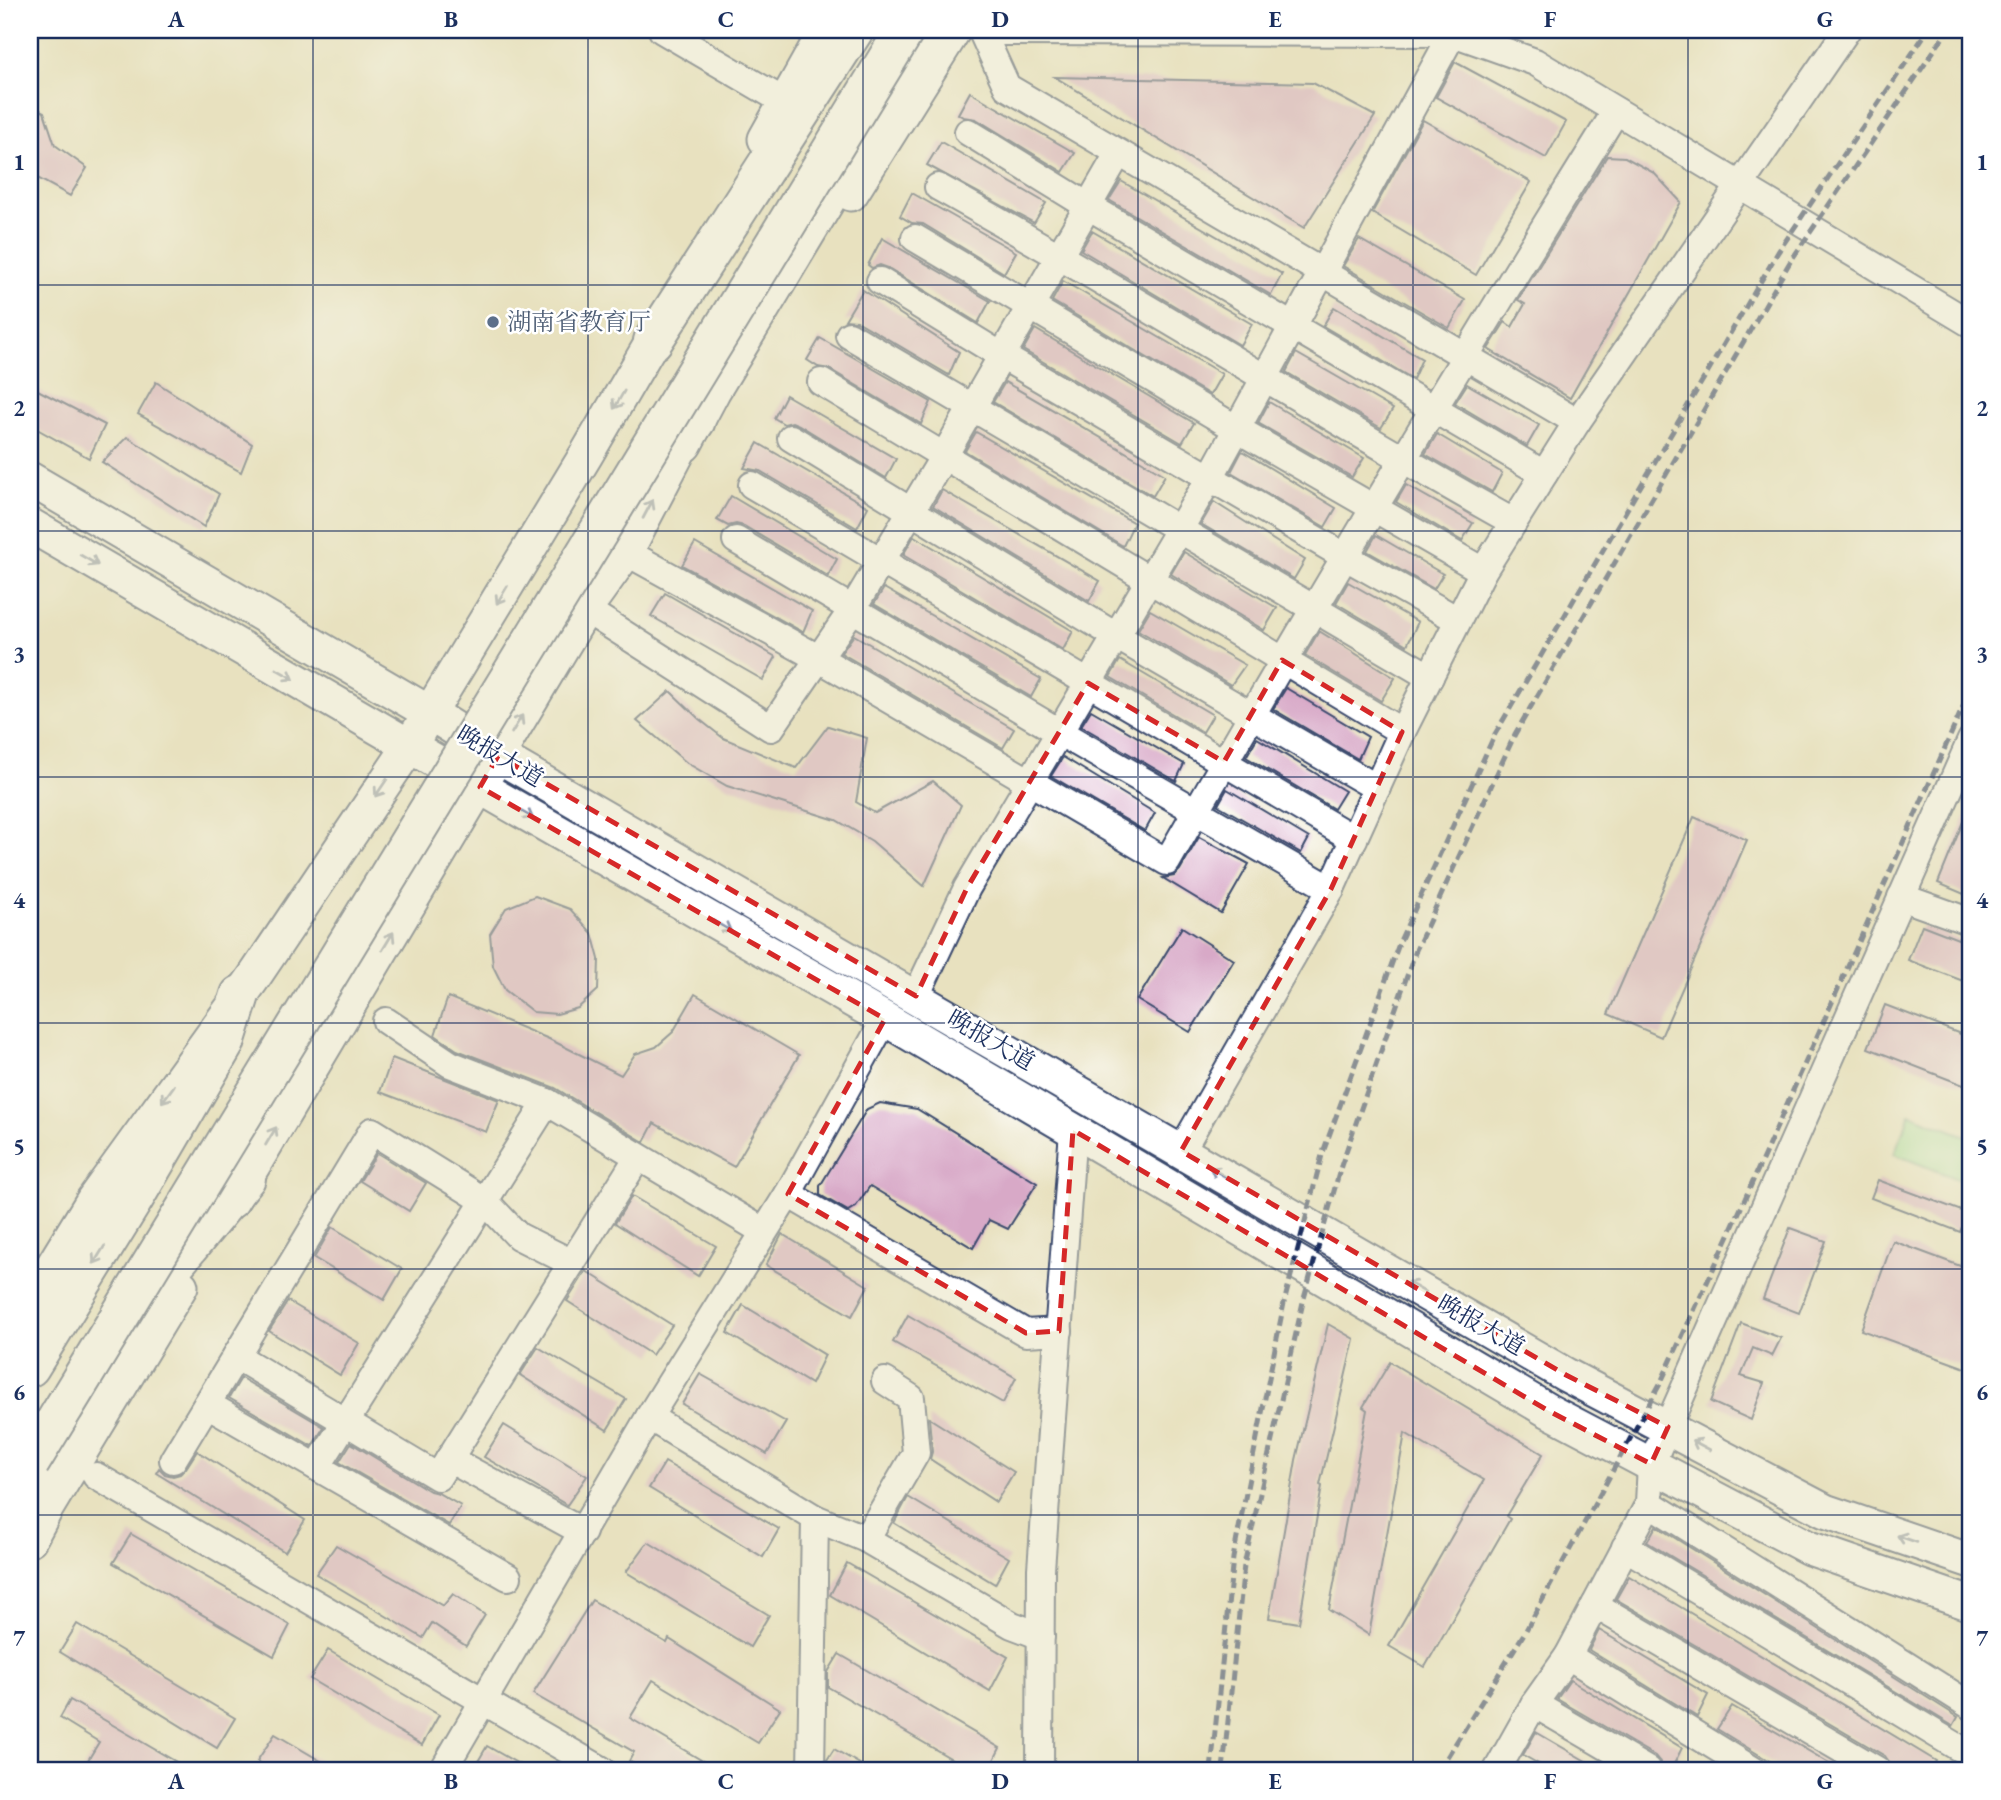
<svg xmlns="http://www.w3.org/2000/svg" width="2001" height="1800" font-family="'EB Garamond','Noto Serif SC',serif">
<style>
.green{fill:#99dd96;stroke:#5a867a;stroke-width:2}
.building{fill:#d8a9c7}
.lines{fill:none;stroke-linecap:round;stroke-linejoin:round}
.minor-casing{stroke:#3a4a6d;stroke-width:30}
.major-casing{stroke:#3a4a6d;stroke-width:37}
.highway-casing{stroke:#3a4a6d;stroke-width:42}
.minor{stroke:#fff;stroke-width:26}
.major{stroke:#fff;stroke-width:33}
.highway{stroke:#fff;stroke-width:38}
.rail{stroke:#1b2f5e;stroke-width:5;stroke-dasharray:10 5;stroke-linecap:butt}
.highway-bridge-casing{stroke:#3a4a6d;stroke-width:42;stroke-linecap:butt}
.highway-bridge{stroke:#fff;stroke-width:38}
.oneway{stroke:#8d97ae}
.marked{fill:none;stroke:#d62828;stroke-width:5;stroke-dasharray:14 9;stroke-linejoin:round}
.grid{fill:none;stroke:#1b2f5e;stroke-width:2;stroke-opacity:0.55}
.service-dot{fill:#5c6f8a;stroke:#fff;stroke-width:2.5}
.labels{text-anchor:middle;stroke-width:5;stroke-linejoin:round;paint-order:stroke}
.service-label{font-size:24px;fill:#4e5e75;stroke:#fff;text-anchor:start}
.street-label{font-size:24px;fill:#1b2f5e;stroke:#fff}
.neatline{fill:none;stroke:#1b2f5e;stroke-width:2.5}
.grid-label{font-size:23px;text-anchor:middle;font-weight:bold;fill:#1b2f5e}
</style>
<rect width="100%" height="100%" fill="#fff"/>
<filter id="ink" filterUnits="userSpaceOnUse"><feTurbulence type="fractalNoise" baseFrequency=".0143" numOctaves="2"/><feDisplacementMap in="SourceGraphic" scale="14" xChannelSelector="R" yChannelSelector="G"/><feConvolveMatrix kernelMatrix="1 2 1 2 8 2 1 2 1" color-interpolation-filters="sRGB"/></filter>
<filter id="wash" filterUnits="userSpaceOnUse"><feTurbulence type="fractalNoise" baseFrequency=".00686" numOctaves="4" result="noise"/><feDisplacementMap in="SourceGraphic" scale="28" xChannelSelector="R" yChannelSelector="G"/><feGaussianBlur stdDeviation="1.57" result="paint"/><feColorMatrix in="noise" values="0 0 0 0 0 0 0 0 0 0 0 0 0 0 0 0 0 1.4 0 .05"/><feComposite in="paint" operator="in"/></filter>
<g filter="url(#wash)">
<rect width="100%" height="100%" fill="#e8e1bf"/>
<polygon class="green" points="1910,1114 1971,1138 1971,1173 1967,1183 1894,1154"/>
<g id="blocks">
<g class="building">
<polygon points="1455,62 1566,122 1546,158 1436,97"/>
<polygon points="1055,77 1313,83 1375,116 1304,228"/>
<polygon points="970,92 1075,153 1063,172 976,119 963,117 958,114"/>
<polygon points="30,105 44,112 55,145 87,168 70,196 30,174 30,168 35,160 30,155"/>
<polygon points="1423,120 1531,182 1476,275 1372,213"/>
<polygon points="941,142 1046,203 1034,223 927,165"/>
<polygon points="1607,156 1625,157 1654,173 1681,202 1570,398 1488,349 1505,322 1512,327 1525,304 1518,300"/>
<polygon points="1121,181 1282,274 1271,295 1109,200"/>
<polygon points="912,193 1016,252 1004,273 923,224 912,223 900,216"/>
<polygon points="1092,231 1252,324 1240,345 1081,250"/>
<polygon points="882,238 990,301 978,323 888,268 880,265 872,268 868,265"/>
<polygon points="1359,239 1465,300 1449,328 1343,266"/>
<polygon points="1063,281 1222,374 1210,395 1052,301"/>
<polygon points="863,290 959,352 949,375 857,321 845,320"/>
<polygon points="1334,307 1422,359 1413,379 1323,326"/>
<polygon points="1035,329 1194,423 1182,443 1023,350"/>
<polygon points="820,338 931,402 921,424 829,369 818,367 807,360"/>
<polygon points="1296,353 1393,409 1381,428 1286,372"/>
<polygon points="156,382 252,444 241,472 138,414"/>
<polygon points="1005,382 1165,475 1153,496 993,402"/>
<polygon points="1467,384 1539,425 1527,446 1455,403"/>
<polygon points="30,386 105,425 89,458 30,425"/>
<polygon points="786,395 896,459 886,478 799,425 792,422 784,424 774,418"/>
<polygon points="1269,402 1364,458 1352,477 1258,423"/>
<polygon points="976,432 1134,523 1123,546 965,451"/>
<polygon points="1437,434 1502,473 1492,492 1425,454"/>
<polygon points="127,437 219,494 204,527 102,462"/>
<polygon points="758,443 868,507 857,528 760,471 744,468"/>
<polygon points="1242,451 1336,508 1325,527 1231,472"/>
<polygon points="1406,485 1473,523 1462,541 1396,502"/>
<polygon points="942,490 1100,581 1089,601 933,506"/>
<polygon points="731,496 837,559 828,576 744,526 736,524 728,526 717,520"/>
<polygon points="1214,502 1305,560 1294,579 1201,524"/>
<polygon points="1376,535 1443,574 1434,589 1367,551"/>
<polygon points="914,536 1073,631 1063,650 903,555"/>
<polygon points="695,543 812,611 803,632 682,565"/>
<polygon points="1184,552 1277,608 1264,630 1171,574"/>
<polygon points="1348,582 1418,622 1407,645 1336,603"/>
<polygon points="884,588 1041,679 1031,697 874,604"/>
<polygon points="665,593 776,657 763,680 651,616"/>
<polygon points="1150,610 1245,665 1231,685 1138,630"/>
<polygon points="1319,631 1395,678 1381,701 1305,655"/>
<polygon points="854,635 1014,729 1003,748 841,653"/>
<polygon points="1120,660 1213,715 1203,732 1110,677"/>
<polygon points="1286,688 1368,737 1358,759 1273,709"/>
<polygon points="670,691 699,719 723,738 796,768 828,726 867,738 856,802 875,813 933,781 961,805 924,886 872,841 836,820 727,786 687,763 637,721"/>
<polygon points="1091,710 1184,764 1176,781 1081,726"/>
<polygon points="1257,738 1345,791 1334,809 1246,757"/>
<polygon points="1063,757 1155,813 1145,831 1051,776"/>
<polygon points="1227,789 1309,838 1301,853 1218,805"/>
<polygon points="1971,802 1971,897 1938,883"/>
<polygon points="1694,817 1747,840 1661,1037 1608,1014"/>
<polygon points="1199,837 1249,864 1221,913 1163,878 1174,876 1180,870"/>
<polygon points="535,896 570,909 592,933 599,959 598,990 578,1008 557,1014 533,1012 505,990 493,966 490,934 506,908"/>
<polygon points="1922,925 1971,944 1971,984 1908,960"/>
<polygon points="1182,927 1234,960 1190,1032 1137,1000"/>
<polygon points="695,994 799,1055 734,1167 654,1123 644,1142 555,1088 457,1050 435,1035 448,997 549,1039 621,1075 635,1054 656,1047 673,1032"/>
<polygon points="1885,1005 1971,1038 1971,1088 1868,1048"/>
<polygon points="392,1058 499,1100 486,1132 380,1092"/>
<polygon points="880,1103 917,1109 1037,1183 1008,1229 989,1220 973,1248 870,1186 856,1206 848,1211 820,1195 820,1186 867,1109"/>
<polygon points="377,1153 426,1183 409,1211 360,1181"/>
<polygon points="1878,1180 1967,1213 1960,1232 1871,1198"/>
<polygon points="632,1196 716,1246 698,1276 615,1223"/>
<polygon points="332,1227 402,1269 384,1300 314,1258"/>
<polygon points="1790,1228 1826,1241 1799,1313 1763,1299"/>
<polygon points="782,1234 868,1286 852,1316 766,1265"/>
<polygon points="1893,1241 1971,1270 1971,1370 1861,1330"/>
<polygon points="586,1271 672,1325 652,1355 567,1301"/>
<polygon points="288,1301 359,1343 340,1375 269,1331"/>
<polygon points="743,1305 825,1355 811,1384 727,1333"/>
<polygon points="908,1315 1016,1378 1003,1403 893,1342"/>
<polygon points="1741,1323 1781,1338 1772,1356 1753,1348 1741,1376 1764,1383 1751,1420 1711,1402"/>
<polygon points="1328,1324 1354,1339 1320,1485 1322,1486 1299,1623 1269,1618 1296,1460"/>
<polygon points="538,1347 626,1399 607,1430 520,1375"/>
<polygon points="1390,1362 1543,1454 1506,1516 1510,1519 1425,1667 1389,1646 1484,1480 1405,1433 1369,1635 1329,1610 1367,1410 1363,1407"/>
<polygon points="700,1374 786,1422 767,1454 682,1404"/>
<polygon points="241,1378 324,1427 312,1446 229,1398"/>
<polygon points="929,1418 1014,1472 996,1502 930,1459 932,1452"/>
<polygon points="504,1425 587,1476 567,1505 484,1457"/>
<polygon points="351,1443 430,1491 438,1493 461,1506 449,1525 339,1462"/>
<polygon points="197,1451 305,1520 285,1552 156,1473 159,1468 165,1474 173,1476 180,1474 186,1468"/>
<polygon points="665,1462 779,1529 763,1557 649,1488"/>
<polygon points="908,1497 1009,1558 995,1584 894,1523"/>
<polygon points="1656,1526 1958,1717 1953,1726 1647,1542"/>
<polygon points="131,1534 290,1625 274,1656 113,1563"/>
<polygon points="648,1542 769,1615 750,1647 626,1572"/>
<polygon points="336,1545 443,1606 453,1594 485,1615 466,1646 432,1623 423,1638 316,1574"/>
<polygon points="847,1563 1008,1657 990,1691 830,1595"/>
<polygon points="1629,1576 1936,1761 1931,1770 1895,1770 1885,1756 1616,1599"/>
<polygon points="592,1600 667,1643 669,1639 780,1709 758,1743 653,1680 630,1718 718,1770 645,1770 629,1761 634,1752 533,1694"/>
<polygon points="77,1624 235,1718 217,1748 60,1652"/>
<polygon points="1599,1630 1708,1695 1697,1717 1589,1650"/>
<polygon points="328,1650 439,1715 422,1745 310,1679"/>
<polygon points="839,1654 1000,1748 989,1770 971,1770 828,1687 828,1672"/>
<polygon points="1570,1680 1682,1748 1671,1770 1663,1769 1660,1762 1655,1756 1557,1699"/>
<polygon points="70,1700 190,1770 82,1770 99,1742 60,1718"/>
<polygon points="1732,1706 1841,1770 1784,1770 1717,1729"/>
<polygon points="1536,1732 1601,1770 1549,1770 1523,1755"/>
<polygon points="275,1734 336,1770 272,1770 257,1761"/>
<polygon points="487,1746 529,1770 473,1770"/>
<polygon points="834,1749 870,1770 827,1770 827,1760"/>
</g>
</g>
</g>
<g filter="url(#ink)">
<use href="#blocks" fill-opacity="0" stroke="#3a4a6d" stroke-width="2"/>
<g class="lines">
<defs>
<g id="minor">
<polyline points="662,30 785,102"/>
<polyline points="968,132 1088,206 1544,474"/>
<path d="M938,187c194,108 381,227 575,335"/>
<polyline points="915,238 1237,429 1483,571"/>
<polyline points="880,281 1002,356 1344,556 1458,620"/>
<polyline points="849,335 1430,677"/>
<polyline points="821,382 1402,732"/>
<polyline points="1577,422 1007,87 982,32 1453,33 1535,62 1971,324"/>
<polyline points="791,438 1116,636 1377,788"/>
<polyline points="752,485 1354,839"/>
<polyline points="736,540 1059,732 1331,889"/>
<path d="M626,552l192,106 349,204c145,-254 295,-503 449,-751"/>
<polyline points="585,609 771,728 852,610 944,456 1118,154"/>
<polyline points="1901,897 1971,922"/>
<polyline points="916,996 967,888 1211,476 1453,33"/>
<polyline points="386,1021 450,1064 547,1102 763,1231"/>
<polyline points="1181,1151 1331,889 1402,732 1483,571 1577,422 1847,30"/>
<polyline points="788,1194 1026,1333 1059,1331"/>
<polyline points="236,1356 438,1477 638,1157"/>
<polyline points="207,1404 508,1577"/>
<polyline points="649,1417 815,1518 811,1770"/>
<polyline points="449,1459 583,1532"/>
<polyline points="173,1460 372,1131 485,1201 518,1236 572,1263"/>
<polyline points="317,1467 547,1102"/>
<polyline points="96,1476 602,1770"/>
<polyline points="1649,1503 1971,1706"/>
<polyline points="815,1518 866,1539 1012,1625 1041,1636"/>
<polyline points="866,1539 916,1453 911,1398 885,1381"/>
<polyline points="1625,1547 1971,1755"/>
<polyline points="1595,1605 1877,1770"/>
<polyline points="1568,1656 1753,1770"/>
<polyline points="1534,1704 1647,1770"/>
<polyline points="443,1770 649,1417 788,1194 885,1019"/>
<polyline points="1040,1770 1041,1569 1073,1130"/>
<polyline points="1497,1770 1534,1704 1568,1656 1649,1503 1651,1464 1971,740"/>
</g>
<g id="major">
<polyline points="765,139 826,30"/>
<polyline points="851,194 954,30"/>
<polyline points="30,479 430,713 498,756 1566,1375 1825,1511 1971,1561"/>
<polyline points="30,525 499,798 885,1019 1547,1410 1809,1548 1971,1604"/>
<polyline points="232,1201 585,609 626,552 683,443 698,422"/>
<polyline points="30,1303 93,1200 252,980 409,747 586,455 666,318"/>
<polyline points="30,1539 46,1509 181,1286"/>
</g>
<g id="highway">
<polyline points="653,341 854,30"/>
<polyline points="683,443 711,390 928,30"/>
<polyline points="145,1311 170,1270 246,1178"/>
<polyline points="30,1367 135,1197 225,1043 240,995"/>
<polyline points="30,1497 69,1434"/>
</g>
</defs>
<use href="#minor" class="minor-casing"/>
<use href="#major" class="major-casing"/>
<use href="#highway" class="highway-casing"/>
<use href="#minor" class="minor"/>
<use href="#major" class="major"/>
<use href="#highway" class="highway"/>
<g class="rail">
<polyline points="1211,1770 1233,1558 1284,1303 1322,1155 1400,941 1495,734 1778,252 1928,30"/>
<polyline points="1223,1770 1244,1565 1303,1302 1341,1166 1416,950 1515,734 1790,262 1948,30"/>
<polyline points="1439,1770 1525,1632 1661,1382 1728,1237 1971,689"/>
</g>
<defs>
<polyline id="highway-bridge" points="30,1463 905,30"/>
</defs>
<use href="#highway-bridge" class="highway-bridge-casing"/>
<use href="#highway-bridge" class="highway-bridge"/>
</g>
<defs><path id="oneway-shaft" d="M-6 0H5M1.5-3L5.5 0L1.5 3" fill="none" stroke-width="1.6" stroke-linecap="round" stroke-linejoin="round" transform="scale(1.75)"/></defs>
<g class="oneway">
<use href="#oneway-shaft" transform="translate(619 400) rotate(120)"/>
<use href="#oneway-shaft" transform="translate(648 509) rotate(-62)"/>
<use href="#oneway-shaft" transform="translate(89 560) rotate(30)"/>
<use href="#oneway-shaft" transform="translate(502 595) rotate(121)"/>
<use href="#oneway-shaft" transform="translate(285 674) rotate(30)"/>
<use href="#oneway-shaft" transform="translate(517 724) rotate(-59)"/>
<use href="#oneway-shaft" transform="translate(381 788) rotate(124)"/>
<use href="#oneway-shaft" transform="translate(524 813) rotate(30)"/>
<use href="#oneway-shaft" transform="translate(722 926) rotate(30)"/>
<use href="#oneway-shaft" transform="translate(388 941) rotate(-59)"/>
<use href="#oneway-shaft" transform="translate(168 1094) rotate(126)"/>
<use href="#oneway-shaft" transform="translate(271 1136) rotate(-59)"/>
<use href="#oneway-shaft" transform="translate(1219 1173) rotate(-150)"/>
<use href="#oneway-shaft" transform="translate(99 1255) rotate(122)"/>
<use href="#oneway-shaft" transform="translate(1416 1287) rotate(-150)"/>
<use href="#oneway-shaft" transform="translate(1701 1445) rotate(-152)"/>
<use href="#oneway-shaft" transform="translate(1907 1539) rotate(-161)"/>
</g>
</g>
<path d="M0 0H2001V1800H0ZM1282,660l120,72 -71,157 -150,262 385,224 102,52 -17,37 -104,-54 -474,-280 -14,201 -33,2 -238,-139 97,-175 -405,-232 18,-31 418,240 51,-108 121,-205 136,79z" fill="#e8e1bf" fill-opacity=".55" fill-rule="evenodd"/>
<path class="marked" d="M1282,660l120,72 -71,157 -150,262 385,224 102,52 -17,37 -104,-54 -474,-280 -14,201 -33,2 -238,-139 97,-175 -405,-232 18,-31 418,240 51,-108 121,-205 136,79z"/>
<path class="grid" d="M313,30v1740M588,30v1740M863,30v1740M1138,30v1740M1413,30v1740M1688,30v1740M30,285h1941M30,531h1941M30,777h1941M30,1023h1941M30,1269h1941M30,1515h1941"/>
<circle class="service-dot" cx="493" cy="322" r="7"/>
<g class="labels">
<g class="service-label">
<text x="507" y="330">湖南省教育厅</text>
</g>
<g class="street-label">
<text transform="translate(500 756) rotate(31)" y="8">晚报大道</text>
<text transform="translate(991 1040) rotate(30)" y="8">晚报大道</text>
<text transform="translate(1481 1325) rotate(30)" y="8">晚报大道</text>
</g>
</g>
<rect width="2001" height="1800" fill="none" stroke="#fff" stroke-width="77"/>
<rect x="38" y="38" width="1924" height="1724" class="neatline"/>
<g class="grid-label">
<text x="176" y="27">A</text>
<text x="451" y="27">B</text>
<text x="726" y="27">C</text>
<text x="1000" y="27">D</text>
<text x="1275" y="27">E</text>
<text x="1550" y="27">F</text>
<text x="1825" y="27">G</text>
<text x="19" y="170">1</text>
<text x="1982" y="170">1</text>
<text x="19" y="416">2</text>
<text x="1982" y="416">2</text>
<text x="19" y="662">3</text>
<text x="1982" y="662">3</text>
<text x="19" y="908">4</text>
<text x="1982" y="908">4</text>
<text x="19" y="1154">5</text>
<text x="1982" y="1154">5</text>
<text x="19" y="1400">6</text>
<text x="1982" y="1400">6</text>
<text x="19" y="1646">7</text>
<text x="1982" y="1646">7</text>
<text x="176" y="1789">A</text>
<text x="451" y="1789">B</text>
<text x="726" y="1789">C</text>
<text x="1000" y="1789">D</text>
<text x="1275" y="1789">E</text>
<text x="1550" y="1789">F</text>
<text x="1825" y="1789">G</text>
</g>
</svg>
